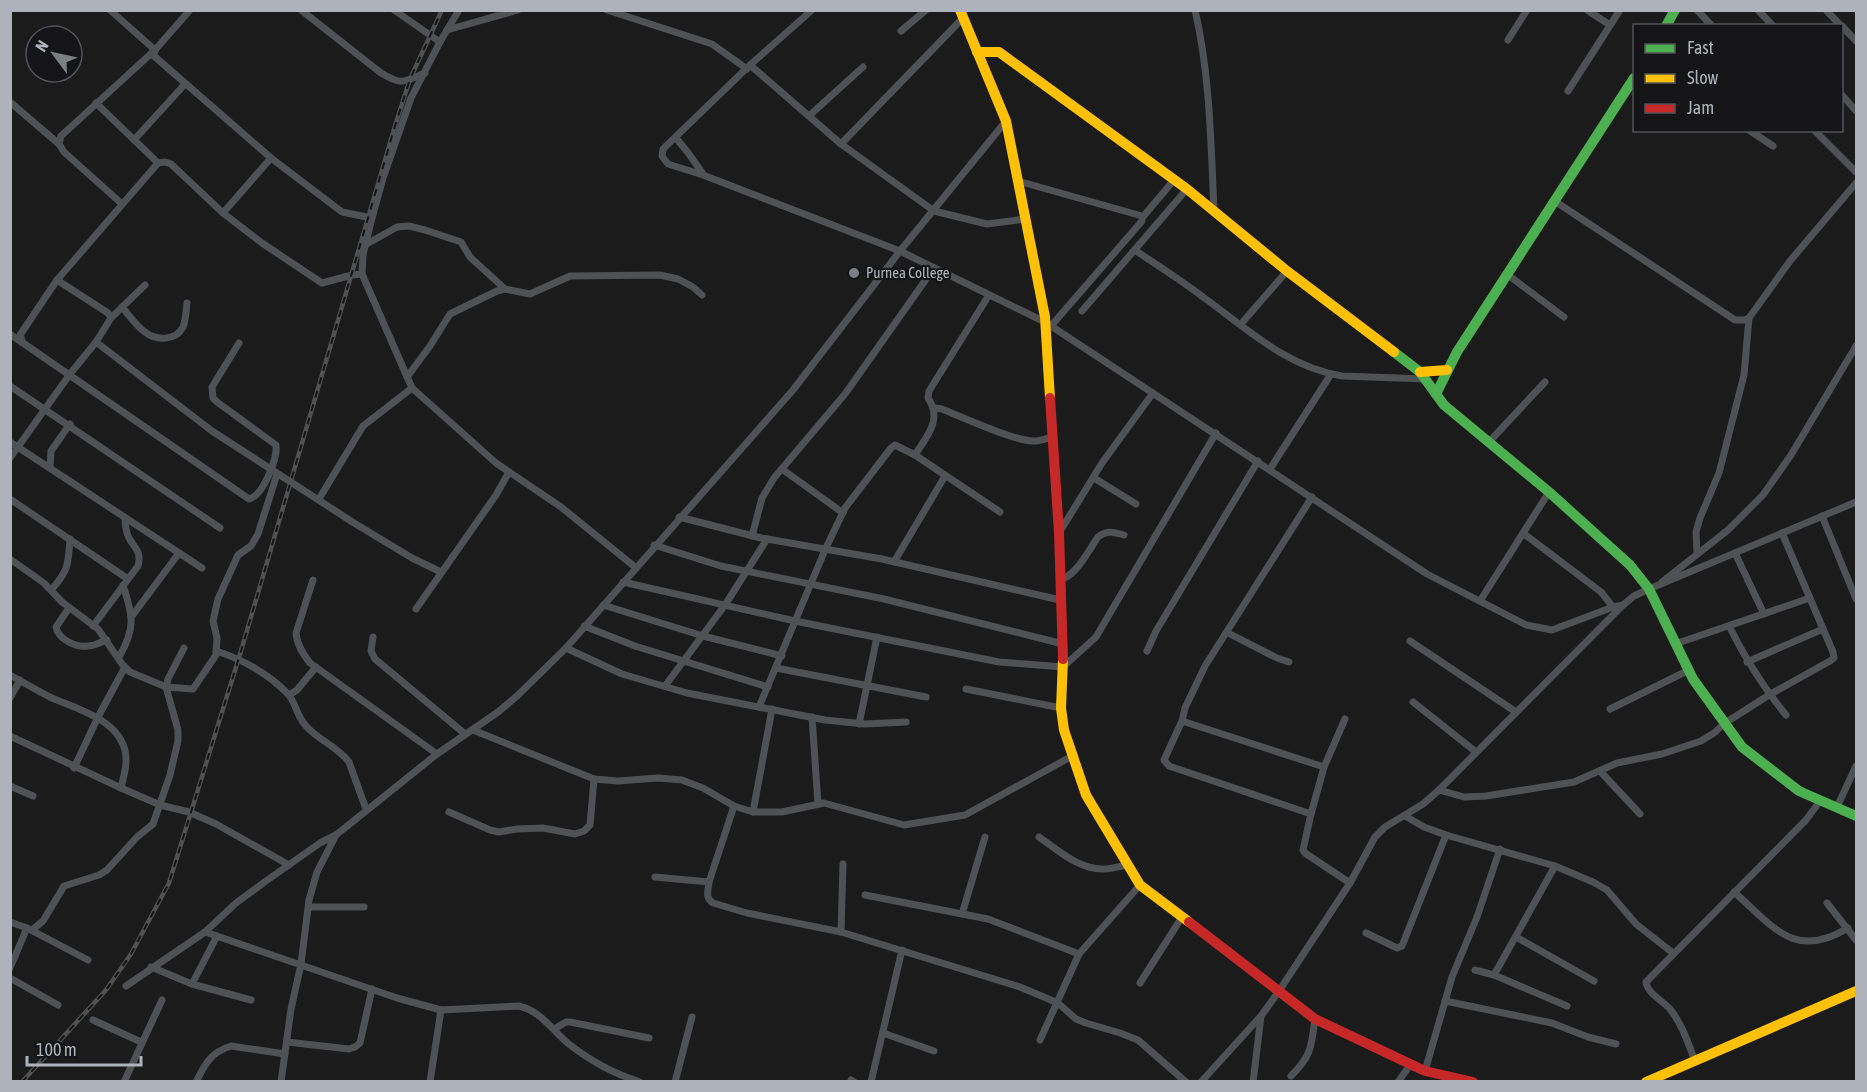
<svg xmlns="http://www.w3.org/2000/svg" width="1867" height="1092" font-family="'Asap Condensed',sans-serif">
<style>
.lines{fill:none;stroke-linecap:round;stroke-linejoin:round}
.street{stroke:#505154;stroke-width:7}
.fast{stroke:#4caf50;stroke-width:10}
.slow{stroke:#ffc107;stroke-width:10}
.jam{stroke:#c62828;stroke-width:10}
.rail-casing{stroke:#505152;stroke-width:4.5}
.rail{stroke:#151517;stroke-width:2;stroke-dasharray:7;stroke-linecap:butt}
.poi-dot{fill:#7b7e83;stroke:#151517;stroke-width:2}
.labels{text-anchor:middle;stroke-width:4.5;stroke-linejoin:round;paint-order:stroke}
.poi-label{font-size:15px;fill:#aeb3bb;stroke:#151517;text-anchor:start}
</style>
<rect width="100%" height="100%" fill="#1b1b1b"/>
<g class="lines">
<g class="street">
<polyline points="110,10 155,50 61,136 59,144 64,152 122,204"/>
<path d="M190,10l-35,40 -1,6 117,102 -48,55 -52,-49 -6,-2 -7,1 -101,117 -37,55 3,8 226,156c14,-3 29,-41 27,-54l-59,-43 -4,-4 -1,-11 27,-44"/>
<path d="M301,10l80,63c22,13 22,9 44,0"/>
<polyline points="394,10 440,42"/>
<polyline points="459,10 440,42 411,98 383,178 372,218 363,255 362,274 412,388 496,463 561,507 635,567"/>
<polyline points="607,10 712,44 747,69"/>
<polyline points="812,10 750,65 663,149 662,156 668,164 703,175 900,251 1045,322 1427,574 1526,625 1552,630 1613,607 1623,605"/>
<path d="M1195,10c15,64 16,135 19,201"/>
<polyline points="1587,10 1610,25"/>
<polyline points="1697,10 1712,26"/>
<polyline points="1758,10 1773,26"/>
<polyline points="1826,10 1841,26"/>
<polyline points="1842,26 1856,41"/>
<polyline points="447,30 518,10"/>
<polyline points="901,31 926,10"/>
<polyline points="1508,40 1527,10"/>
<polyline points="750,65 841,144 934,211 987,224 1026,219"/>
<polyline points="1568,91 1620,10"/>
<polyline points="1842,95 1856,111"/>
<polyline points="10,102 59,144"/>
<polyline points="96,103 158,163"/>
<polyline points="810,115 863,67"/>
<polyline points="1749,130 1773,146"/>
<polyline points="1814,130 1856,172"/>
<polyline points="676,138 689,154 703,174"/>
<polyline points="134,140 185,84"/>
<polyline points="841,144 963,18"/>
<polyline points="271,158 342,212 372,218"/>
<polyline points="1018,181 1142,216 1142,221 1051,326"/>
<polyline points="1556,202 1735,320 1745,320 1749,318 1790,261 1856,183"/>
<polyline points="223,213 262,243 322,283 352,275 362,274"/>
<polyline points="1142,218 1174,180"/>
<polyline points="365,245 397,227 409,226 425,230 461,242 470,257 505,289"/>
<path d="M1135,250c23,16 46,30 68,47 43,31 85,71 139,79l84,3"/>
<polyline points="1508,275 1564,317"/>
<path d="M122,307c7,8 14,19 23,25 11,9 31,9 38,-5 3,-7 3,-17 4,-24"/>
<polyline points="1082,311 1187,189"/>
<polyline points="111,318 145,285"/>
<polyline points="1241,324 1287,271"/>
<polyline points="10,334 21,342"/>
<polyline points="96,342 212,431 354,523 412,558 441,572"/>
<polyline points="407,377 430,346 450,314 497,291 505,289 530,294 570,276 660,275 678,279 693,287 702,295"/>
<polyline points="10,386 220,528"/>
<path d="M935,408l7,1c20,8 74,33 93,32 6,0 13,-3 18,-5"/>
<polyline points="10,442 202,568"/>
<polyline points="1488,443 1545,382"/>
<path d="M915,455c12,-19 28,-36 13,-57l1,-7 60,-96"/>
<polyline points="10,458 70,374 96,342 111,318 108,313 57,280"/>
<polyline points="50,468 51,451 70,424"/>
<polyline points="782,469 843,513"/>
<polyline points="1270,469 1331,374"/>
<polyline points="1094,478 1136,504"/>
<polyline points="10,499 128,579"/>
<polyline points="319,499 363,426 412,388"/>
<polyline points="1822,516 1856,599"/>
<polyline points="679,517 761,538 882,559 1060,600"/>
<polyline points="1059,533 1102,463 1153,393"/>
<polyline points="1523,533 1601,592 1613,607"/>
<polyline points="752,536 762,498 774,478 845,394 934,268"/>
<polyline points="654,545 721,566 884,599 1063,644"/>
<polyline points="1697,553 1696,532 1700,518 1719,473 1744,375 1749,318"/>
<polyline points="1735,553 1764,614"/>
<polyline points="10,559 44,583 62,602 98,629 122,664 130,672 166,687 193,689 216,655 217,638 213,621 218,599 238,555 251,546 258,534 277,474"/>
<polyline points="894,562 945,476"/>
<path d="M313,580l-17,53c1,12 7,21 14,30l127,91"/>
<path d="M1060,580c17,-5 28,-29 38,-43 9,-7 16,-5 26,-2"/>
<polyline points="623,582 795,621 999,662 1063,667 1096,637 1216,433"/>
<polyline points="1662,582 1728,530 1763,495 1791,455 1856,346"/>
<path d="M52,589c17,-19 16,-25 18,-50"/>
<polyline points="1480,601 1549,492"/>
<polyline points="603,605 703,636 782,656"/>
<path d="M69,608l-13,19c2,12 20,21 32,19 6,0 13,-4 19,-6"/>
<polyline points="416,609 496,495 509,472"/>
<polyline points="132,616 179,553"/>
<path d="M93,626l45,-60c4,-14 -3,-17 -9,-28 -3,-6 -4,-13 -4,-20"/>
<polyline points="584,626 635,646 768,687"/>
<path d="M1729,626c16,32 34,61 57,89"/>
<polyline points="1228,633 1277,658 1289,662"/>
<polyline points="373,637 371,651 375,659 465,734"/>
<polyline points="1410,641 1516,712"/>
<polyline points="1675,644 1810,598"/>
<polyline points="566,648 622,674 687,693 825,720 865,724 906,722"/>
<path d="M216,651c26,8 53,23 72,43 8,9 9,23 18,32 12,14 31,20 43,36l17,47"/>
<polyline points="1147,651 1156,631 1258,461"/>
<path d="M119,657c17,-29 14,-41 4,-72"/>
<polyline points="1747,662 1823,629"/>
<polyline points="776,668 926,697"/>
<path d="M10,675c14,8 28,16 42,23 28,12 74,24 74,62 0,10 -3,19 -5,28"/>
<polyline points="665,686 725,605 767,539"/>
<polyline points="966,689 1061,708"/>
<polyline points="289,695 297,690 316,667"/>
<polyline points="10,698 20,680"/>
<polyline points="1413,702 1476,752"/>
<polyline points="759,707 825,550 845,508 891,448 895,445 915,455 1000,512"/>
<polyline points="1610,709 1689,670"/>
<polyline points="812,717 818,804"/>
<polyline points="1345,719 1324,767 1311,814 1303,850 1305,853 1350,883"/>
<polyline points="1182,721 1324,767"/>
<polyline points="859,724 877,637"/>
<polyline points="473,730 594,779 618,781 658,778 682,780 703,788 734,806 753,812 782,812 824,803 904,825 965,815 1074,755"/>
<polyline points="10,736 121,788 160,805 189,812 216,824 289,865"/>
<polyline points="74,768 98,717 125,667"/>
<polyline points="1600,771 1640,814"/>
<polyline points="10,786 33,796"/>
<polyline points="1439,790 1464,797 1486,796 1574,782 1617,763 1662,754 1701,741 1714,733 1725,723 1769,695 1830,661 1834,658 1833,652 1782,533"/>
<polyline points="1837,807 1856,766"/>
<polyline points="449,812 490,830 499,832 517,829 543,828 575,834 584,831 590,825 594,779"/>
<polyline points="753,812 772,709"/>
<polyline points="1311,814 1169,766 1164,760 1182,721 1185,708 1205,666 1312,497"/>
<polyline points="1405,816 1424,827 1446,835 1555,866 1593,882 1607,890 1636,924 1673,953"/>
<path d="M1039,837c19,13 40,33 65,32 7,0 16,-3 24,-4"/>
<path d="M655,877l54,5c-1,9 -4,16 4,21l34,10 94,19 179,55 38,16 18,16 10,4 34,10 18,7 48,42"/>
<polyline points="709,882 734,806"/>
<path d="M1734,892c39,34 60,69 114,36"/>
<polyline points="865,895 988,919 1079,954"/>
<polyline points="1827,903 1856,940"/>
<polyline points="309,907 364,907"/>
<polyline points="962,914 985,837"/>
<polyline points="10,922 27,928"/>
<polyline points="32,930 43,921 64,886 99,875 107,870 137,837 153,824 170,775 178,741 178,730 166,687 168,679 184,648"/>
<path d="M205,932l192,66 44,12 78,-4c24,6 34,26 51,39 24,18 43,28 70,37"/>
<polyline points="841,932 843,864"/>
<polyline points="1366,933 1397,948 1402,946 1446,835"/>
<polyline points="1516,937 1594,981"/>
<polyline points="151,967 192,984 251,1000"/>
<polyline points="10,968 27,928 88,960"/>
<polyline points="1475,970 1494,975 1567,1006"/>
<polyline points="1494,975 1555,866"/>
<polyline points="10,978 58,1005"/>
<polyline points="1140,983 1182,917"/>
<polyline points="192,984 217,936"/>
<polyline points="126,986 205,932 236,903 266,881 320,843 336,835"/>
<polyline points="1445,1001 1552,1023 1588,1037 1616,1044"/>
<polyline points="93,1020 141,1042"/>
<polyline points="554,1029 566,1022 570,1022 649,1038"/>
<polyline points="883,1033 934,1051"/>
<polyline points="1040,1040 1079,954 1140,885"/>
<polyline points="287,1042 349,1049 355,1047 360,1043 372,989"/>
<path d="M1695,1061c-7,-18 -13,-37 -25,-52 -7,-8 -23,-16 -24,-27l160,-162 14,-19"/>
<polyline points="1425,1071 1452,977 1477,917 1500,849"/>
<path d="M1291,1076c21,-21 20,-29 24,-57"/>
<polyline points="851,1080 854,1082"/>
<polyline points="124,1082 162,1000"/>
<path d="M196,1082c9,-18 15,-30 35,-36l54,8"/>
<polyline points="281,1082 291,1009 301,964 309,900 317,872 336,835 437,754 498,712 517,696 566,648 793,390 900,251 1006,121"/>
<polyline points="430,1082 441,1010"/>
<polyline points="675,1082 692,1017"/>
<polyline points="871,1082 902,950"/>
<polyline points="1201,1082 1261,1016 1279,991 1350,883 1375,837 1385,827 1423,804 1439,790 1623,605 1634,596 1649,589 1856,502"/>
<polyline points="1253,1082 1261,1016"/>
<polyline points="1398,1082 1410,1065"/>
</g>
<g class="fast">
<polyline points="1666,26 1675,10"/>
<polyline points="1394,352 1420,372 1444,405 1549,492 1630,565 1649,589 1693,679 1742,747 1799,791 1856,816"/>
<polyline points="1436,394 1457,352 1634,78"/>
</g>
<g class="slow">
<polyline points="960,10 1006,121 1045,317 1050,398"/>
<polyline points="977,52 999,52 1187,189 1287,271 1394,352"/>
<polyline points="1420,372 1447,370"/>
<polyline points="1063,659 1061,708 1064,730 1086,795 1140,885 1189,922"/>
<polyline points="1646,1082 1856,991"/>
</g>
<g class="jam">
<polyline points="1050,398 1059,533 1063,659"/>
<polyline points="1189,922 1315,1019 1425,1071 1473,1082"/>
</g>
<defs>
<polyline id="rail" points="22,1082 106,990 131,954 169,883 241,651 395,126 410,79 442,10"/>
</defs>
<use href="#rail" class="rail-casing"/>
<use href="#rail" class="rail"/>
</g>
<circle class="poi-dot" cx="854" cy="273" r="6"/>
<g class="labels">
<g class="poi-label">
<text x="866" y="278">Purnea College</text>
</g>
</g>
<rect width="1867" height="1092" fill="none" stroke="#aeb3bb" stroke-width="24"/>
<rect x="1633" y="24" width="210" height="108" fill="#151517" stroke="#525459" stroke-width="1.5"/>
<rect x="1645" y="44" width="30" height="9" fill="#4caf50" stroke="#525459" stroke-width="1.5"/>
<text x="1687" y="54" font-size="18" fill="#aeb3bb">Fast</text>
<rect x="1645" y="74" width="30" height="9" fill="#ffc107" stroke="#525459" stroke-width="1.5"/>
<text x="1687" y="84" font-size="18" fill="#aeb3bb">Slow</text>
<rect x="1645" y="104" width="30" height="9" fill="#c62828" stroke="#525459" stroke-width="1.5"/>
<text x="1687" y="114" font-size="18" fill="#aeb3bb">Jam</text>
<g transform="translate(54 54) rotate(303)"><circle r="28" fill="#151517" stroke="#525459" stroke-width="1.5"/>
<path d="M0-4.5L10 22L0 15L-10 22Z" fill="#7b7e83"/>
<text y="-9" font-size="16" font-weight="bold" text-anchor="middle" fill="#aeb3bb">N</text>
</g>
<path d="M27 1056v9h114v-9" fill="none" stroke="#aeb3bb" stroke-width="3"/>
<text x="36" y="1056" font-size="18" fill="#aeb3bb" stroke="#151517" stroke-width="4.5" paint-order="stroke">100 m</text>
</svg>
